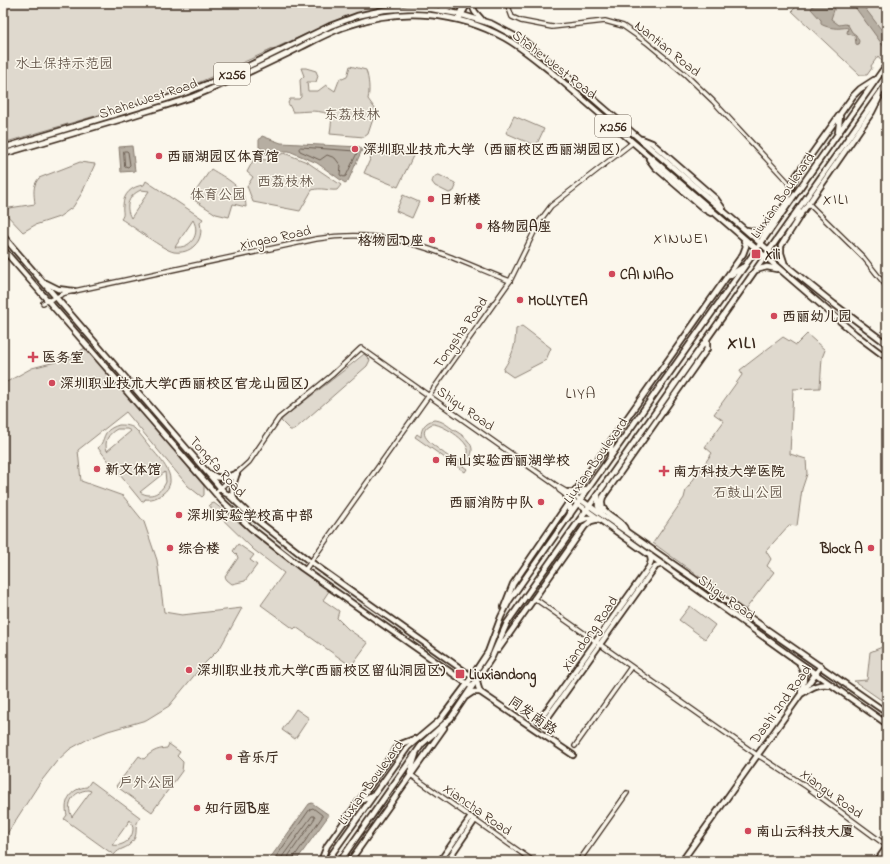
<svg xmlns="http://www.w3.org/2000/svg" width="890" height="864" font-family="'Indie Flower','LXGW WenKai TC',sans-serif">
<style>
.green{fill:#dfd9ce;stroke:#8d8276;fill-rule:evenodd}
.water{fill:#b6aea2;stroke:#85796d}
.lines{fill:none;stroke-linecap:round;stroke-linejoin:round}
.shore{stroke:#6c5f53;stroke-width:1}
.minor-casing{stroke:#3b2a1e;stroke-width:6}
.major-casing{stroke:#3b2a1e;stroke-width:8}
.minor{stroke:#fbf7ec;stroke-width:3.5}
.major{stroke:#fbf7ec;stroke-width:4.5}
.poi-dot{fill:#d1495b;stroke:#fbf7ec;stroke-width:1.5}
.labels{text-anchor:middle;stroke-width:3;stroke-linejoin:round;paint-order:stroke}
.shield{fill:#fbf7ec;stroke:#75685c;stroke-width:1}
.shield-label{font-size:13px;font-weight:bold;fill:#3b2a1e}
.street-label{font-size:14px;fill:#3b2a1e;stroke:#fbf7ec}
.park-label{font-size:14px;fill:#64564a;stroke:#fbf7ec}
.poi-label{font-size:14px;font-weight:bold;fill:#3b2a1e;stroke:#fbf7ec;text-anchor:start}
.quarter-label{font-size:16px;letter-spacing:1px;fill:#3b2a1e;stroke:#fbf7ec}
.district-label{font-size:18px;font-weight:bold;letter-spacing:1px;fill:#3b2a1e;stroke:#fbf7ec}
</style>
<rect width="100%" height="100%" fill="#fbf7ec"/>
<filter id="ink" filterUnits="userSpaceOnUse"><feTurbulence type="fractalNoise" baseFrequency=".025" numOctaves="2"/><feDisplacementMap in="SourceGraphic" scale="8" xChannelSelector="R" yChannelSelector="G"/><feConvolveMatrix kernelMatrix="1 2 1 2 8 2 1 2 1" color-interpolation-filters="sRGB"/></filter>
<g filter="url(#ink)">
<g class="green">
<polygon points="3,3 380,3 379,9 346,16 180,91 3,143"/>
<polygon points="800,3 881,3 887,11 887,67 878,56 871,66 872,68 867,75 860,75 792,11"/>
<path d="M350,66l16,4c3,10 4,20 2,29l8,11 -8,24 -4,3 -34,-3 2,-17c-10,-9 -27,-5 -39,-5l-5,-9 2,-4h9l2,-2 -1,-17 4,-4 -3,-8h5l10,3 2,5 -2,6h-9l1,9h10l8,-6 9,6 5,-13 2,1 5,-2z"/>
<polygon points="514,116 544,129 536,146 506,133"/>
<polygon points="376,146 395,150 413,156 398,187 364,173"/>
<path d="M284,153l23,9 34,23 -4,5c-8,1 -16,-3 -25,0l-12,21 -47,-9 -6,-16 6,-9 -6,-5 7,-13 13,1z"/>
<path d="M80,162l15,2 -13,29 -9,14 -14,10 -24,8 -12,7 -20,-21v-2l32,-5c-1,-10 -3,-18 4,-26z"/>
<path d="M211,169c14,9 35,18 35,38l-13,-3 -4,13 -13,-3 -25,-16z"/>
<path d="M439,175l16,8 1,3 -2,5 -5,2 -14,-7 -3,-4c1,-4 3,-7 7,-7z"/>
<path d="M146,181l57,38 -3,4c2,8 1,17 -6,23 -5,5 -12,7 -20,6 -11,-2 -41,-26 -53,-33 4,-5 1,-7 2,-13 0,-12 9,-20 21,-21zM141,190l8,1 -18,27c-7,-12 -2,-23 10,-28zM193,220c8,14 -2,29 -18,27z"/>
<polygon points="403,195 419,202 412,218 396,211"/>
<path d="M522,326l29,22 -5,12 -33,17 -10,-7c10,-16 12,-22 13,-41z"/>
<polygon points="807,334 825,350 822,358 820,388 793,389 790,454 806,459 807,474 802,489 797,526 789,525 766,551 771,559 767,566 774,572 745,610 653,543 684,498 686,490 712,453 705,447 724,421 714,414 742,375 740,370 783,337 796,345"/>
<polygon points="86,348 204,486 204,495 202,497 188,486 126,412 78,450 81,481 123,496 144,522 157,560 164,612 182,615 242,608 220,648 202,666 169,706 146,720 108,731 88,739 70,749 57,761 39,784 3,840 3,384 32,368 71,358 83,349"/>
<path d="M364,354l6,6 -3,6 -73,64h-4l-9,-9 2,-3c27,-22 55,-42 81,-64z"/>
<path d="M434,420c8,0 14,6 20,10 5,3 12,7 15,12 7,9 1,19 -9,22l7,5 -2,3 -50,-35 2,-3 4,3c0,-9 4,-15 13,-17zM432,424c10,-1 52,25 30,35 -1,1 -4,2 -6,1 -5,-1 -11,-6 -15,-9 -9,-7 -27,-18 -9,-27z"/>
<path d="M119,425c5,0 10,0 15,3 6,5 11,13 16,19 10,12 32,33 12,47 -5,4 -11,6 -17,5v1l-3,2 -44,-54c9,-9 2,-17 21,-23zM117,429h10l4,2 -24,20c-3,-10 1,-17 10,-22zM165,472l1,10c-5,11 -15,17 -26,10z"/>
<polygon points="214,503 289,561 327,589 329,591 323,600 339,611 337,618 348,629 368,643 351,666 296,627 294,629 261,605 284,573 254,550 212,509 209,505"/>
<polygon points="238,544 254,555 250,560 257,565 245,581 232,584 227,580 225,577 238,558 237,555 233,551"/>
<polygon points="690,606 715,625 705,639 679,620"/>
<polygon points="887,645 887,704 854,681 867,680 870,652"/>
<polygon points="296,709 309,718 295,739 282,730"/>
<path d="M169,744l11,8 -3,4 6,6 -1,9 -30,41 -36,-26 23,-30 5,3c7,-7 12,-10 23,-11z"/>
<path d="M91,781l50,37c-2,1 -3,3 -4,5 -2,7 1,12 -5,19 -6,8 -12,5 -18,13l-50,-36 3,-4c-4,-15 5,-27 20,-28zM88,790l3,1 -19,26c-7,-13 1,-26 16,-27zM130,820c9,13 -4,28 -18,25z"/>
</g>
<g class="water">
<path d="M815,3h17l3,4 -4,12 8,6 6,-1 3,1 4,7 4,3 3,6 -1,4 -2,-1 -1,-8 -8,-3 1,-5c-2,-1 -4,0 -7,0 -5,1 -16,-1 -20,-4v-4l-10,-11z"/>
<polygon points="852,3 861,3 887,37 887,51"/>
<polygon points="262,136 281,143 360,147 362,150 348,181 345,183 317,163 289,151 282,151 271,155 261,154 262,149 259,147 259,140"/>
<polygon points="132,146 135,171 121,172 119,147"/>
<polygon points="312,803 329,815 296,861 268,861 309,804"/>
</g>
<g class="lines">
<g class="shore">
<polygon points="301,147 355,151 357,153 346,176 344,177 340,175 341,166 335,158 327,155 320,160 300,151 299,149"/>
<polygon points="124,151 127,151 128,152 130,165 128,167 125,166"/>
<polyline points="273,861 310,809 313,808 322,815 322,817 294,857 293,861"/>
<polyline points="279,861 312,816 314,816 315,818 289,855 288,861"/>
</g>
<defs>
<g id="minor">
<polyline points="507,3 512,17 521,21 552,27 605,21 623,26 646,42 686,75 713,101 787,181 791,187"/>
<polyline points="808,203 864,258 887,287"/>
<path d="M43,303l22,-10 251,-54c78,-13 125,15 194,42"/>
<polyline points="557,486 559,490 578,504"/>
<polyline points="215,493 249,462 279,418 332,375 361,348 557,486 581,500"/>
<polyline points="305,570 510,281 539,222 551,206 632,143"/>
<polyline points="534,598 757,755 764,759 807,787 887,846"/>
<polyline points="575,746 631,667"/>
<polyline points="411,775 533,861"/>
<polyline points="579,861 627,793"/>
</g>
<g id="major">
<polyline points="471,3 475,12 482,20"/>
<polyline points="442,9 453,6 459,3"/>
<polyline points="459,16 464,3"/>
<polyline points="460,17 468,3"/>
<polyline points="838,133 840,116"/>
<polyline points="642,139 652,143 716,199 723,209"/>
<polyline points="3,148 182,94 232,74 330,26 357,16 384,10 411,8 432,9 459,14 492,24 524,41 568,77 788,267 834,304 887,344"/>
<path d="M3,154c41,-12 81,-24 122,-36 24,-8 48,-14 72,-23 35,-14 69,-31 104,-48 16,-8 32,-17 49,-22 51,-18 108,-13 155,13 16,9 30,21 44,32l306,264 32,24"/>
<polyline points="649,159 655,167 704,209 711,213"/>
<polyline points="794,217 803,211 811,200 872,112 879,98"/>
<polyline points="747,230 756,232 767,229"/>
<polyline points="3,236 225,493 229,495 249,514 308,560 474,678"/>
<polyline points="761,242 763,236 786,203 791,187 796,176 853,96 860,89 874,80"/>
<polyline points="3,249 222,501 252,529 302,568 469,685"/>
<polyline points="784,262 781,253 781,246 801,214"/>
<polyline points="756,270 767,267 777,269"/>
<polyline points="729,276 743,267"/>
<polyline points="46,283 58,289 74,291"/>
<polyline points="610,457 612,440"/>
<path d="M211,474c9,7 17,3 26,-1"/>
<polyline points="568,492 579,493 587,489"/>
<polyline points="572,494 577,489 743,254 746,246 744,241"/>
<polyline points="566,495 570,507 570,515"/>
<polyline points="598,496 598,506 602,514"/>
<path d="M235,500c-5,-9 -1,-18 2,-27"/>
<polyline points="581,500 887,713"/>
<polyline points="578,504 796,660 887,724"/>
<polyline points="580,521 587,518 596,518"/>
<path d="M626,531c-4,-14 -30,-16 -23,-34l104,-148v-10"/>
<polyline points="650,555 651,561 649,567 539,721 543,724 653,570 656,566 663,564"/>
<polyline points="504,607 513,584 569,502"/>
<polyline points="498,650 585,526 591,521 599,519"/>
<path d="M800,665c6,9 4,17 1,27"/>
<polyline points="477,680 478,686 480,692 573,755"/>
<path d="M803,693c9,-6 16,-10 27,-8"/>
<polyline points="467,696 473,692 480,692"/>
<polyline points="410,773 416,754"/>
<polyline points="359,802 374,794"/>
<polyline points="321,861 327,846 396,749 401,744 414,739"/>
<polyline points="327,861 408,747 440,720 467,684 488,652 501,617 509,601 887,64"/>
<polyline points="340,861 422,744 451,718 492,657 507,623 887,83"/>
<polyline points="350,861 444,728"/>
<polyline points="440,861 471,817"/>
<polyline points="447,861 475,820"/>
<polyline points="682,861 821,666"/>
<polyline points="877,861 887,847"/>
<polyline points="883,861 887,856"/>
</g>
</defs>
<use href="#minor" class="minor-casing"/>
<use href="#major" class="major-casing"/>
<use href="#minor" class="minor"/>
<use href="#major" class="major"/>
</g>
</g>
<g class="poi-dot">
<circle cx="355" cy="149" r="4"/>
<circle cx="159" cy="156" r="4"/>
<circle cx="431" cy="199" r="4"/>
<circle cx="479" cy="226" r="4"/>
<circle cx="432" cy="240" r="4"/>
<rect x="751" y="249" width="10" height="10" rx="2"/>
<circle cx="612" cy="274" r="4"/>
<circle cx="520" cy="300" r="4"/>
<circle cx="774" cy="316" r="4"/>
<path d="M31 351h4v4h4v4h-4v4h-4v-4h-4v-4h4z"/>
<circle cx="52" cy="383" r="4"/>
<circle cx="436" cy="460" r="4"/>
<circle cx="97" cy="469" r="4"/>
<path d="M662 465h4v4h4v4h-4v4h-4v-4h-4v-4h4z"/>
<circle cx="541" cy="502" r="4"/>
<circle cx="179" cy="515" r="4"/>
<circle cx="170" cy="548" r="4"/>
<circle cx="871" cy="548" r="4"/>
<circle cx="189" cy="670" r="4"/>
<rect x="455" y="669" width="10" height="10" rx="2"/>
<circle cx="229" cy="757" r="4"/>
<circle cx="197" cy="808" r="4"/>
<circle cx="748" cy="831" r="4"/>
</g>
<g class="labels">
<g class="shield">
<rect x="214" y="63" width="36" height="22" rx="3"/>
<rect x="595" y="115" width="36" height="22" rx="3"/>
</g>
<g class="shield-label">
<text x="232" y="79">X256</text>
<text x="613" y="131">X256</text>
</g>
<g class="street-label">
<text transform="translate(668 48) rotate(39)" y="5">Nantian Road</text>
<text transform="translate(555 64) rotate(38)" y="5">Shahe West Road</text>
<text transform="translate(148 98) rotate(-18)" y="5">Shahe West Road</text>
<text transform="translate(782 195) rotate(-55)" y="5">Liuxian Boulevard</text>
<text transform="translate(275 237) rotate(-12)" y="5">Xingao Road</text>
<text transform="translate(460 332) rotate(-55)" y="5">Tongsha Road</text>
<text transform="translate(466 408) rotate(35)" y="5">Shigu Road</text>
<text transform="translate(595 460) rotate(-55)" y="5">Liuxian Boulevard</text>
<text transform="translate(218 466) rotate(48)" y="5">Tongfa Road</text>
<text transform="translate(727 597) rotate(36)" y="5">Shigu Road</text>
<text transform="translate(589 633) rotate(-55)" y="5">Xiandong Road</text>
<text transform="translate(780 704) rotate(-54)" y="5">Dashi 2nd Road</text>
<text transform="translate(533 715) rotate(35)" y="5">同发南路</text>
<text transform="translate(370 782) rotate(-54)" y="5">Liuxian Boulevard</text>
<text transform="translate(832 793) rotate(36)" y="5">Xiangu Road</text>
<text transform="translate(478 809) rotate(35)" y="5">Xiancha Road</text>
</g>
<g class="park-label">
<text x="64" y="68">水土保持示范园</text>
<text x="352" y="119">东荔枝林</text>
<text x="285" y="186">西荔枝林</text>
<text x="218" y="199">体育公园</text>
<text x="748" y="497">石鼓山公园</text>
<text x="147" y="787">户外公园</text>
</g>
<g class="poi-label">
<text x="363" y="154">深圳职业技术大学（西丽校区西丽湖园区）</text>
<text x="167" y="161">西丽湖园区体育馆</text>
<text x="439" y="204">日新楼</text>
<text x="487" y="231">格物园A座</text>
<text x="424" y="245" text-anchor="end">格物园D座</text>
<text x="765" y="259">Xili</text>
<text x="620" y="279">CAI NIAO</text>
<text x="528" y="305">MOLLYTEA</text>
<text x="782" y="321">西丽幼儿园</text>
<text x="42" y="362">医务室</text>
<text x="60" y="388">深圳职业技术大学(西丽校区官龙山园区)</text>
<text x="444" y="465">南山实验西丽湖学校</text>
<text x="105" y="474">新文体馆</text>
<text x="673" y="476">南方科技大学医院</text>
<text x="533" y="507" text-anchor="end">西丽消防中队</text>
<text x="187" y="520">深圳实验学校高中部</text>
<text x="178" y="553">综合楼</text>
<text x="863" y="553" text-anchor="end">Block A</text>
<text x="197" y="675">深圳职业技术大学(西丽校区留仙洞园区)</text>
<text x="469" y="679">Liuxiandong</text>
<text x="237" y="762">音乐厅</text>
<text x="205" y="813">知行园B座</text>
<text x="756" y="836">南山云科技大厦</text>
</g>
<g class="quarter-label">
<text x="836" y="204">XILI</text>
<text x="681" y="243">XINWEI</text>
<text x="581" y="398">LIYA</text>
</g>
<g class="district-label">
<text x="742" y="348">XILI</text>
</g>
</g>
<rect width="890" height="864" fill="none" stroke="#fbf7ec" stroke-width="16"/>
<rect x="8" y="8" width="874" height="848" fill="none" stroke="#3b2a1e" stroke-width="1.5" filter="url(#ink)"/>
</svg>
